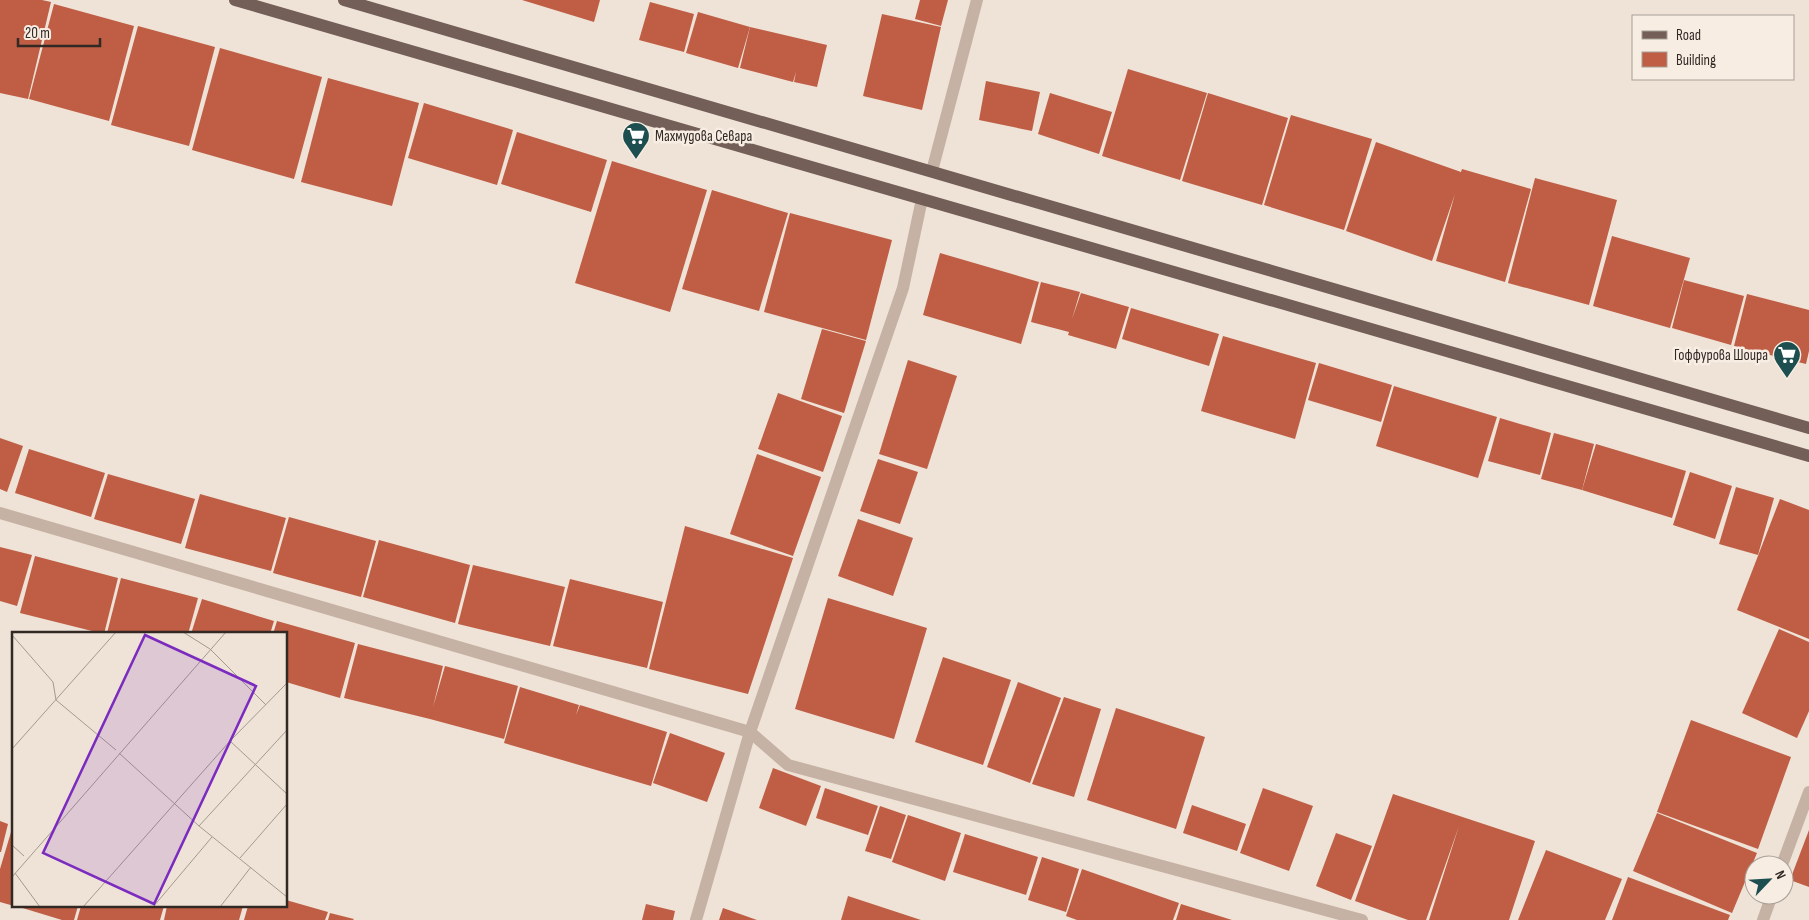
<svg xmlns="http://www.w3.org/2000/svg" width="1809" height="920" font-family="'Sofia Sans Condensed',sans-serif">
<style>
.building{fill:#bf5e45}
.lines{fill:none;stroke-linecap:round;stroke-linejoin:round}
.minor{stroke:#c6b2a4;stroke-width:12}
.primary{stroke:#735f57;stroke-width:12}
.labels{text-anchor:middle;stroke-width:5;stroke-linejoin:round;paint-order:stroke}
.poi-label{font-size:15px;fill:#322925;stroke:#f7ede3;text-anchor:start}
.inset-road{fill:none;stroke:#a39990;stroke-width:1}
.view{fill:#7b2cbf;fill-opacity:0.15;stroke:#7b2cbf;stroke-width:2.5}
.inset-edge{fill:none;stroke:#322925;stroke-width:2.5}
</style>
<rect width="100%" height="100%" fill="#efe3d7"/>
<g class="building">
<polygon points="0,0 42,0 51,2 28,99 0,93"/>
<polygon points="522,0 600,0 594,22"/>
<polygon points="920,0 948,0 941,26 915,19"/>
<polygon points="650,2 694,14 684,52 639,40"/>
<polygon points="54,4 134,26 109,121 29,99"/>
<polygon points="698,12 750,27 738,68 686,53"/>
<polygon points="882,14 941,27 922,110 863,96"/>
<polygon points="138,26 215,47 189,146 111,125"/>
<polygon points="750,27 827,45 817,87 794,82 796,72 793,82 740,68"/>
<polygon points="220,48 322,77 294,179 192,150"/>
<polygon points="1128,69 1207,93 1180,180 1102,156"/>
<polygon points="328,78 419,103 392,206 301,182"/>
<polygon points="986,81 1040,92 1032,131 979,120"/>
<polygon points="1050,93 1112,112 1099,154 1038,134"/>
<polygon points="1208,93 1288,118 1262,205 1182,181"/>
<polygon points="424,103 513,130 497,185 408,158"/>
<polygon points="1291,115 1372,139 1344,230 1264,205"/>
<polygon points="517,132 607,160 591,212 501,184"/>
<polygon points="1376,142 1461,172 1462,169 1531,189 1505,282 1436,261 1455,194 1432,261 1346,231"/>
<polygon points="612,161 707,190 670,312 575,283"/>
<polygon points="1535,178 1617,200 1589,305 1508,283"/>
<polygon points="712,190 788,213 759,311 682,289"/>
<polygon points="790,213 892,240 866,340 764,312"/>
<polygon points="1612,236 1690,258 1670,328 1593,306"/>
<polygon points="940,253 1039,282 1021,344 923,315"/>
<polygon points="1684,280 1744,296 1731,345 1672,328"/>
<polygon points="1041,282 1080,292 1072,319 1081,293 1129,307 1116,349 1068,335 1069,332 1031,322"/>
<polygon points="1747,294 1809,310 1809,351 1806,364 1734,346"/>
<polygon points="1131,308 1219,334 1209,366 1122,339"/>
<polygon points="822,329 866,341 844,413 801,399"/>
<polygon points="1223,336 1316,363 1295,439 1201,411"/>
<polygon points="908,360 957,376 927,469 879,454"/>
<polygon points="1319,363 1392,385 1381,422 1308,400"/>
<polygon points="1394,386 1497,417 1478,478 1376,446"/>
<polygon points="778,393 842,416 823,472 758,449"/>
<polygon points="1500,418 1551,433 1540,475 1488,461"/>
<polygon points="1554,433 1594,444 1582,490 1541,479"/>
<polygon points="0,438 23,446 7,492 0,489"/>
<polygon points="1596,444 1686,471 1672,518 1582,490"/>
<polygon points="29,449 105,473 91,517 15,493"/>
<polygon points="757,454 821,477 793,556 730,534"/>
<polygon points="878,459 918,472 900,524 860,511"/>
<polygon points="1690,472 1732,486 1715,539 1673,525"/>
<polygon points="108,474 195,499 181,544 94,519"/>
<polygon points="1736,487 1774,498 1758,555 1719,544"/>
<polygon points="200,494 286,518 271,571 185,548"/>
<polygon points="1780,499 1809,510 1809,639 1737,610"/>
<polygon points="289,517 376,541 361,597 273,573"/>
<polygon points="858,519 913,538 893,596 838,576"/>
<polygon points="685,526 793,558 748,694 649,669"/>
<polygon points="379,540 470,565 455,623 363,597"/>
<polygon points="0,547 32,555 17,606 0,601"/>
<polygon points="35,556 118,578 104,634 20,613"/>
<polygon points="473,565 565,587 550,646 458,624"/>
<polygon points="121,578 198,598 188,634 107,633"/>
<polygon points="570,579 663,602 647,668 553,646"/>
<polygon points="828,598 927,628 894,739 795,709"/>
<polygon points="202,599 274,621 270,634 191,634"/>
<polygon points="277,621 355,643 340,698 286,682 286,634 273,634"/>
<polygon points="1779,629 1809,642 1809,711 1797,738 1742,713"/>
<polygon points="358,644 443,666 433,707 445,666 518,686 504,739 430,719 344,698"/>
<polygon points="943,657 1011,680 983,765 915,742"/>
<polygon points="1018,682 1061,698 1030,783 987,767"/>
<polygon points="520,687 579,705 576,715 580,705 667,732 651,786 504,743"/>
<polygon points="1064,697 1101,709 1074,797 1032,784"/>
<polygon points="1116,708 1205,737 1176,829 1087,800"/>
<polygon points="1691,720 1791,757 1758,849 1657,812"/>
<polygon points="670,733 725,753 707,802 653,783"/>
<polygon points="773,768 821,786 806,826 759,808"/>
<polygon points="825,788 878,806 868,835 816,818"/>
<polygon points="1263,788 1313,806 1289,871 1240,853"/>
<polygon points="1393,794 1535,841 1509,920 1429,920 1459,826 1426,920 1408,920 1355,901"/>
<polygon points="1192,805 1246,824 1237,851 1183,833"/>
<polygon points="880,806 906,815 891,859 865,851"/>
<polygon points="1657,813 1757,853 1732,913 1633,871"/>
<polygon points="908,815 961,833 945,881 892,862"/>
<polygon points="0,821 8,824 1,852 0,852"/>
<polygon points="14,822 14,906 0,902 0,869"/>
<polygon points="1809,830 1809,887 1790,880"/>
<polygon points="1336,833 1372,846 1351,900 1316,886"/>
<polygon points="965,834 1038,857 1026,895 953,872"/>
<polygon points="1546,850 1622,879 1605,920 1518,920"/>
<polygon points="1042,857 1079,869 1066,912 1028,900"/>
<polygon points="1082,869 1179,903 1173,920 1077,920 1066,916"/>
<polygon points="1628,877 1730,915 1728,920 1612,920"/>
<polygon points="848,896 921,920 841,920"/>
<polygon points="286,900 328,912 325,920 244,920 248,906 286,906"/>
<polygon points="646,904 675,911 673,920 642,920"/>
<polygon points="1181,904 1232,920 1176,920"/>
<polygon points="16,906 78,906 74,920 62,920"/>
<polygon points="81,906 164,906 160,920 77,920"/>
<polygon points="167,906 243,906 239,920 164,920"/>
<polygon points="723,908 757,920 719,920"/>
<polygon points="330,913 354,919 353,920 328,920"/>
</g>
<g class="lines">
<g class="minor">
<polyline points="932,171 977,0"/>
<polyline points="0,513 750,732 788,765 1362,920"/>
<polyline points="1782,865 1809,792"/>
<polyline points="696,920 750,732 903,288 922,199"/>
<polyline points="1763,920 1772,895"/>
</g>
<g class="primary">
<polyline points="235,0 1809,456"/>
<polyline points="344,0 1809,428"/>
</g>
</g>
<defs>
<symbol id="supermarket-pin" viewBox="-11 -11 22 30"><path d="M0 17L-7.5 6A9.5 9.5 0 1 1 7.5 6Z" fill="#1e4f50" stroke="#f7ede3"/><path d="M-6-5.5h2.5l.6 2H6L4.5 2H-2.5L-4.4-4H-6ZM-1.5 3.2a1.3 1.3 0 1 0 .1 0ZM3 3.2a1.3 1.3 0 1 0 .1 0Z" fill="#fff"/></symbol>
</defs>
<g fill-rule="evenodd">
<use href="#supermarket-pin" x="620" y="120" width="32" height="43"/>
<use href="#supermarket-pin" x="1771" y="339" width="32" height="43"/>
</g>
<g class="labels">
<g class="poi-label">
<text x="655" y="141">Махмудова Севара</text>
<text x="1768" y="360" text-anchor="end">Гоффурова Шоира</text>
</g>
</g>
<g transform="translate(12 632)">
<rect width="275" height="275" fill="#efe3d7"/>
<path class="inset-road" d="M171,0l27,17 56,56M0,3l41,47 3,18 60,50M218,109l57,53M0,117l104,-117M107,121l80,73 88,71M187,194l88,-96M0,213l12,11M228,226l47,-54M3,241l25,34M0,245l214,-245M71,275l147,-166 57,-58M141,275l59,-70M208,275l31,-40"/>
<path class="view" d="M133,3l111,51 -102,218 -111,-51z"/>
<rect width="275" height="275" class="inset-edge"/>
</g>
<rect x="1632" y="15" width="162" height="65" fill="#f7ede3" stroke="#a89f97"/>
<rect x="1642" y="31" width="25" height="8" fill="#735f57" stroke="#a89f97"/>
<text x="1676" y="40" font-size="15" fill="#322925">Road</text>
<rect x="1642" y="52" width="25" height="15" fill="#bf5e45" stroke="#a89f97"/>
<text x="1676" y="65" font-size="15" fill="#322925">Building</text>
<g transform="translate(1769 880) rotate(65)"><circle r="24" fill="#f7ede3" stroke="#a89f97"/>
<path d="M0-4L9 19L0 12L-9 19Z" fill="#1e4f50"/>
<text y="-8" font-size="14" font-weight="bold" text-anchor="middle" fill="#322925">N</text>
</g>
<path d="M18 38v8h82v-8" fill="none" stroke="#322925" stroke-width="2.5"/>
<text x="25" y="38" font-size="15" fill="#322925" stroke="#f7ede3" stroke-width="4" paint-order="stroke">20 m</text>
</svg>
